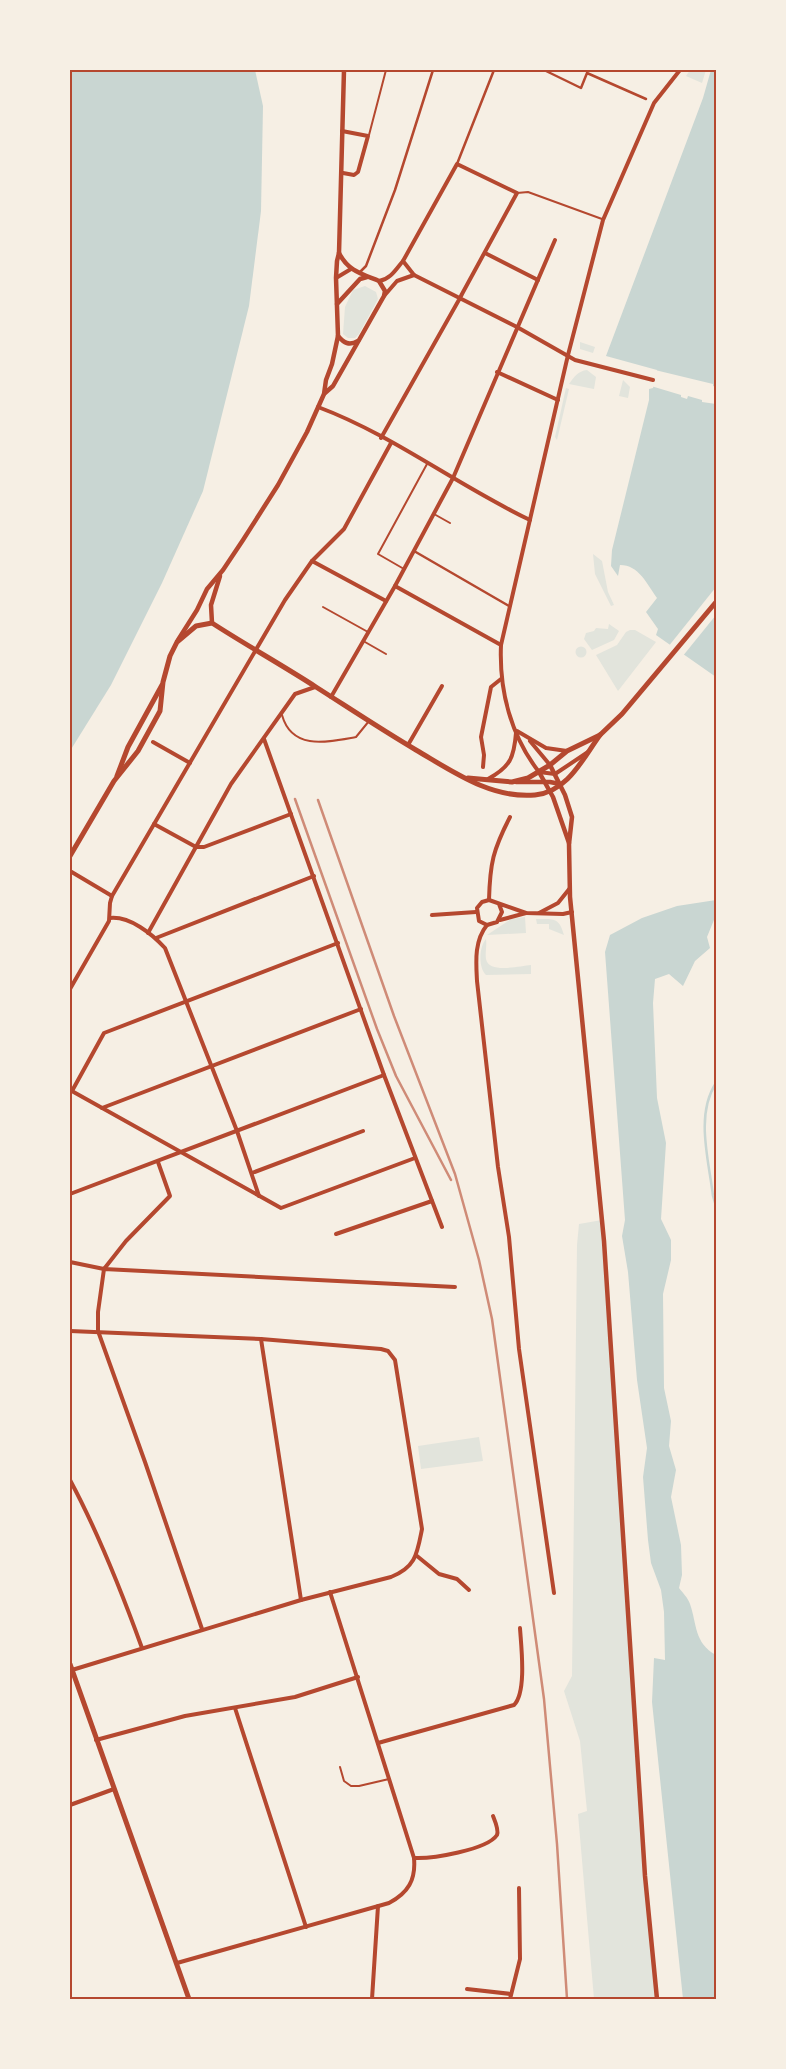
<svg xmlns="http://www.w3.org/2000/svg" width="786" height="2069" font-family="'Exo 2',sans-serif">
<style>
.green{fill:#e2e4dc}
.water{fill:#c9d6d2}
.pier{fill:#f6efe4}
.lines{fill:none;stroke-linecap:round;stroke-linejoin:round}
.stream{stroke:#c9d6d2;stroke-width:2.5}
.service{stroke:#b5482f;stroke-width:2}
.pedestrian{stroke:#b5482f;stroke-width:2.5}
.minor{stroke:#b5482f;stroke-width:4}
.tertiary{stroke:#b5482f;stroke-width:4.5}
.secondary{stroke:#b5482f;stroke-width:5}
.rail{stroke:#cf8b77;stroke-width:2.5}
.neatline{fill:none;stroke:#b5482f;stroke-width:2}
</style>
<rect width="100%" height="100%" fill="#f6efe4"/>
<g class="green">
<polygon points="690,70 706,70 702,83 686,76"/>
<polygon points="365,286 376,292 378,299 359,334 355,338 348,338 343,334 345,307 353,290"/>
<polygon points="580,342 595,347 593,353 580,349"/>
<path d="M587,370l9,7 -2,12 -25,-5c5,-7 9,-13 18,-14z"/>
<polygon points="623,380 630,387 628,398 619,396"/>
<polygon points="566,388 569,389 557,440 555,437"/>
<polygon points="593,554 602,561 608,592 614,605 611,606 595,574"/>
<polygon points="609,624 619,631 614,640 592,650 584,639 586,633 594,631 596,628 608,629"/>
<polygon points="630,630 635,630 656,642 618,691 596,655 617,645 626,632"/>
<circle cx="581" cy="652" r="5.5"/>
<polygon points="525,917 526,933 487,935 511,919"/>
<path d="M536,919c18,0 23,-2 28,16l-15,-6v-5h-12z"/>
<path d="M486,939c1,6 -1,13 0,20 3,15 33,7 45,6v9l-45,1c-8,-8 -7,-28 0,-36z"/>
<polygon points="602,1220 645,1876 657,1999 594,1999 578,1814 587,1811 580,1741 564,1691 572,1676 577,1245 579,1224"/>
<polygon points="479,1437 483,1461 421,1469 418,1446"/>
</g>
<g class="water">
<polygon points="70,70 255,70 263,106 261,211 249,306 203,491 162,583 111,685 70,751"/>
<path d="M711,70h5v607l-60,-42 2,-6 -12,-17 11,-14c-10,-14 -18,-33 -37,-33l-2,11 -7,-10 1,-16 37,-150v-11l4,-1 4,-18 -51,-14 97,-258z"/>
<path d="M716,900v15l-9,22 3,11 -15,13 -12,25 -14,-12 -14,5 -2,24 4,95 9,45 -5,76 10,21v20l-8,34 1,94 7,33 -2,25 7,24 -5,27 10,48 1,30 -3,13c4,5 9,10 11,16 7,20 4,39 26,51v344h-33l-31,-297 2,-44 11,2 -1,-48 -3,-22 -10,-27 -3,-23 -5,-63 4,-29 -10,-68 -9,-108 -6,-36 3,-16 -20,-268 5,-17 32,-17 35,-12z"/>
</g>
<g class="pier">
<polygon points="655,370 713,384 713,386 716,387 716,404 702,402 702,400 688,396 687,399 681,397 681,395 651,386"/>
<polygon points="716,587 716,615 682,657 668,647"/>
</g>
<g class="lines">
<path class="stream" d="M716,1083c-21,32 -7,78 -3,113l3,10"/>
<g class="service">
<polyline points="369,135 386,70"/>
<polyline points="517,193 528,192 602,219"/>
<polyline points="434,514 450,523"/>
<polyline points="404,569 378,554 427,464"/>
<polyline points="323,607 368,632"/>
<polyline points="365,642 386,654"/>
<path d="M282,715c10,36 46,27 74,22l13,-16"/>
<polyline points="340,1767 344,1781 351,1786 359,1786 389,1779"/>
</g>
<g class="pedestrian">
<polyline points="544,70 581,88 587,73 646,99"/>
<polyline points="457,164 494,70"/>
<polyline points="360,272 366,266 395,190 433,70"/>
<polyline points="414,551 509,606"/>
</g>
<g class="minor">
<polyline points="342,131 368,136 358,172 354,175 343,173"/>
<polyline points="485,253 538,280"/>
<polyline points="336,278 351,269"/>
<path d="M379,281c12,-2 17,-12 24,-20"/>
<polyline points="384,296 397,281 414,275"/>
<polyline points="497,372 558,400"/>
<path d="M318,407c75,28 140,79 212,113"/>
<polyline points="381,438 460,298 462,294 517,193 457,164 403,261 414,275 517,327 575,360 653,380"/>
<polyline points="312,561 386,601"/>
<polyline points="395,586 501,645"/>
<polyline points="331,697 395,586 453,478 555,240"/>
<polyline points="517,731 546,748 567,751"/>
<polyline points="264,739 384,1075 442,1227"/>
<polyline points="530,741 550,765"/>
<polyline points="153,742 190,763"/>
<polyline points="408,745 442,686"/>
<path d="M588,752l-33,22 -16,-2c-28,-36 -40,-81 -38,-127l67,-290 35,-135 51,-117 26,-33"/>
<polyline points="483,767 484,755 481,737 491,687 501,679"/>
<path d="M488,779c22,-12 26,-21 28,-46"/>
<polyline points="154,824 196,847 204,847 291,814"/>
<polyline points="70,871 112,896"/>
<path d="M489,900c1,-37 4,-50 21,-83"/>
<polyline points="499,904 502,912 497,922 487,925 479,921 477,908 482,902 489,900 526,913 563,914 572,912"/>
<polyline points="539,913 558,903 570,888"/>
<polyline points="432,915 476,912"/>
<path d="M110,918c20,-2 42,16 55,30l72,183 22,65"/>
<polyline points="500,920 526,913"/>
<path d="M487,925c-13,16 -11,37 -10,56l21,186 11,70 10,112 35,244"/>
<polyline points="148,933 231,784 295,694 315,687"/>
<polyline points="156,938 314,876"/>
<polyline points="70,989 109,921 110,903 112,896 285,600 312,561 344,529 391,443"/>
<polyline points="70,1090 281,1208 415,1158"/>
<polyline points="72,1091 104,1033 338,943"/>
<polyline points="102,1108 361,1009"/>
<polyline points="252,1173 363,1131"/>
<polyline points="70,1194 384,1075"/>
<polyline points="336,1234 432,1201"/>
<polyline points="70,1262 104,1269 126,1241 170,1196 158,1162"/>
<path d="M70,1331l191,8 120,10 7,2 7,9 27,169c-5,25 -6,38 -31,48l-90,23 -229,70"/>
<polyline points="261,1339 301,1600"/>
<path d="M70,1480c29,54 51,110 72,168"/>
<polyline points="417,1556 439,1574 457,1579 469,1590"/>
<polyline points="202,1629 145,1462 98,1331 98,1312 104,1269 455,1287"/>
<polyline points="235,1708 306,1927"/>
<polyline points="96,1740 185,1716 295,1697 358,1677"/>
<path d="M378,1743l136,-38c13,-13 7,-60 6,-77"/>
<polyline points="70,1805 114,1789"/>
<path d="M414,1858c17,1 73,-8 83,-23 2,-5 -2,-14 -4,-19"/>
<path d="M177,1963l212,-60c19,-10 27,-23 25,-45l-84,-266"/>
<polyline points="467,1989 511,1994"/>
<polyline points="372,1999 378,1906"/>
<polyline points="510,1999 520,1959 519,1888"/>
</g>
<g class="tertiary">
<polyline points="337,304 360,279 367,277"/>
<path d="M338,336c6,7 11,10 20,5"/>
<path d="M325,393l8,-7 51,-90 1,-5 -6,-10c-17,-7 -31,-10 -40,-28"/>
<polyline points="212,623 211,605 220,576"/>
<polyline points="178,640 197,610 207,589 223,570 243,540 278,485 307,432 324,394 326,380 332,364 338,336 336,278 337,261 339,253 344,70"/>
<polyline points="550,765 565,795 572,817 569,844 570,897 604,1241 645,1876 657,1999"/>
<polyline points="539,772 553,797 569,843"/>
<polyline points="516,782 550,782 560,784"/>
</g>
<g class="secondary">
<polyline points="117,776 128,747 162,685"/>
<polyline points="468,778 512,782 528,778 550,765 567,751 600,735 622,714 716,602"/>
<path d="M70,856l44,-75 24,-30 22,-40 3,-29 7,-26 7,-14 19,-16 16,-3c34,22 70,42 104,64 33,21 66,43 100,63 36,21 75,49 119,45 33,-3 48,-37 65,-60"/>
<polyline points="70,1664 189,1999"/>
</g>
<g class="rail">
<polyline points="295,799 377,1029 396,1076 451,1180"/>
<polyline points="318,800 394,1016 455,1174 479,1260 492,1319 544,1699 557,1844 567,1999"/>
</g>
</g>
<rect width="786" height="2069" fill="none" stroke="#f6efe4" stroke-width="142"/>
<rect x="71" y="71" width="644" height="1927" class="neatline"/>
</svg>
